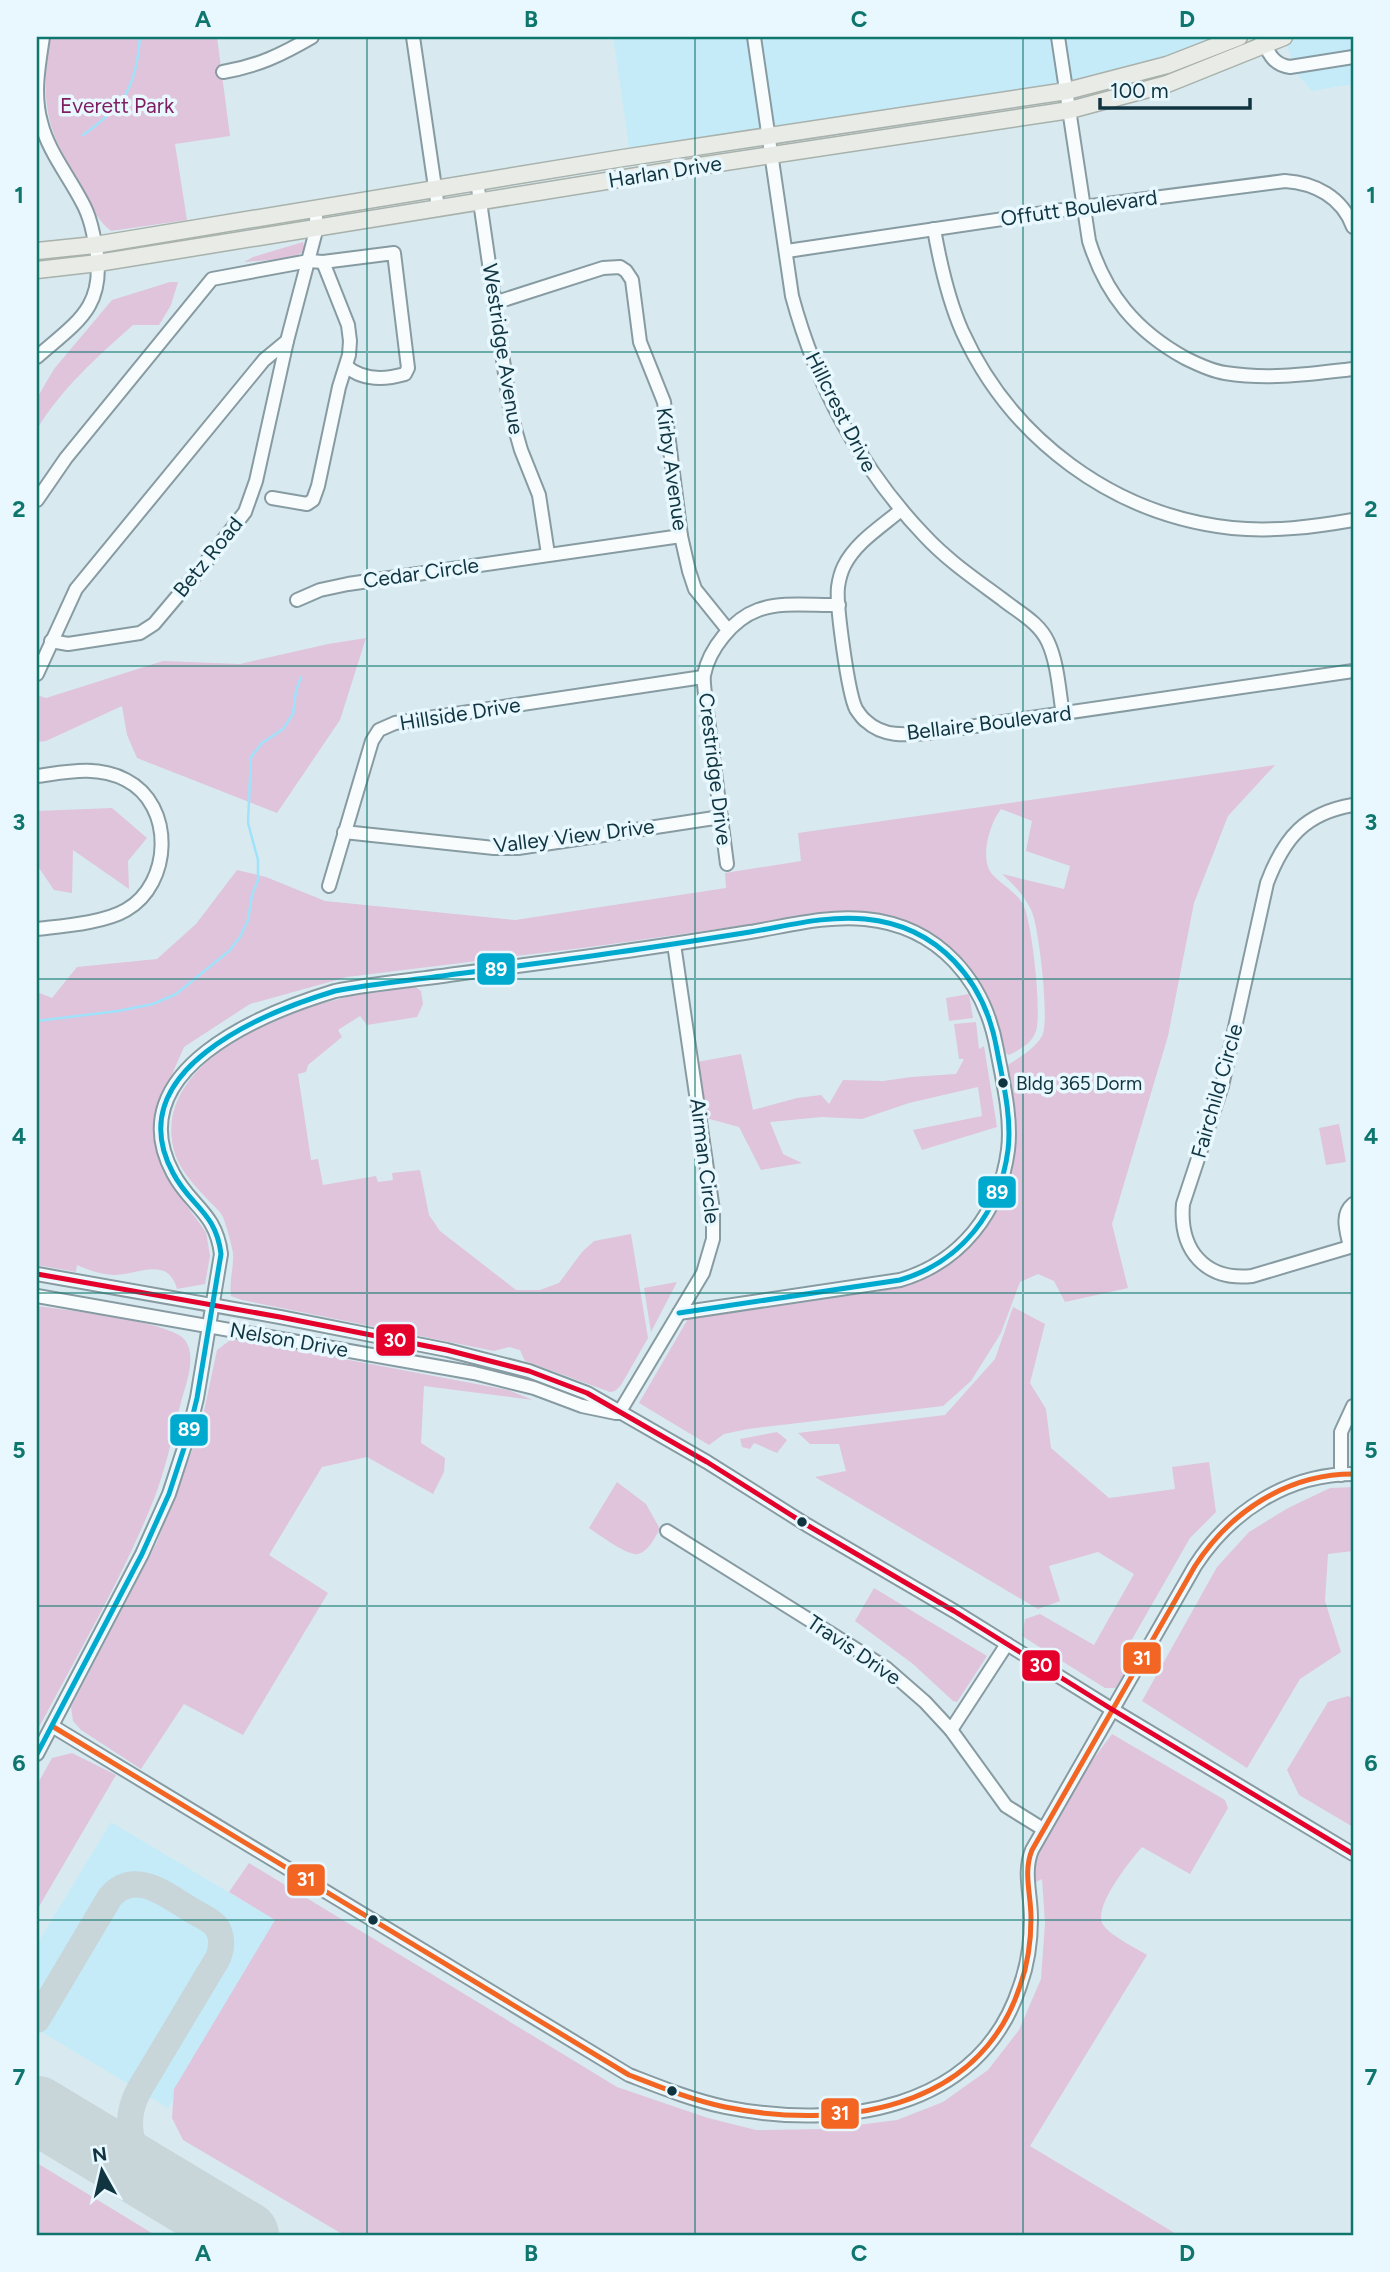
<svg xmlns="http://www.w3.org/2000/svg" width="1390" height="2272" font-family="Figtree,sans-serif">
<style>
.built{fill:#c5ebf8}
.green{fill:#dfc4dc}
.lines{fill:none;stroke-linecap:round;stroke-linejoin:round}
.stream{stroke:#a0e2fa;stroke-width:2.5}
.taxiway{stroke:#c8d5d9;stroke-width:26}
.runway{stroke:#c8d5d9;stroke-width:68}
.minor-casing{stroke:#879ba2;stroke-width:16}
.major-casing{stroke:#a8b1ab;stroke-width:19}
.minor{stroke:#f9fcfd;stroke-width:12}
.major{stroke:#e9ebe7;stroke-width:16}
.bus-1-casing{stroke:#e8f8fe;stroke-width:10}
.bus-2-casing{stroke:#e8f8fe;stroke-width:10}
.bus-3-casing{stroke:#e8f8fe;stroke-width:10}
.bus-1{stroke:#f26522;stroke-width:5}
.bus-2{stroke:#e4002b;stroke-width:5}
.bus-3{stroke:#00a9ce;stroke-width:5}
.grid{fill:none;stroke:#0f766e;stroke-width:2;stroke-opacity:0.55}
.bus-dot{fill:#103541;stroke:#e8f8fe;stroke-width:2.5}
.labels{text-anchor:middle;stroke-width:7;stroke-linejoin:round;paint-order:stroke}
.bus-label{font-size:19px;fill:#103541;stroke:#e8f8fe;text-anchor:start}
.park-label{font-size:21px;fill:#7e1e60;stroke:#e8f8fe}
.street-label{font-size:21px;fill:#103541;stroke:#e8f8fe}
.line-badge{stroke:#e8f8fe;stroke-width:2.5}
.badge-label{font-size:19px;text-anchor:middle;font-weight:bold;fill:#fff}
.neatline{fill:none;stroke:#0f766e;stroke-width:2.5}
.grid-label{font-size:23px;text-anchor:middle;font-weight:bold;fill:#0f766e}
</style>
<rect width="100%" height="100%" fill="#d8eaf0"/>
<g class="built">
<polygon points="613,37 1220,37 1106,77 630,153"/>
<polygon points="1284,37 1353,37 1353,84 1312,91 1297,74"/>
<polygon points="111,1822 280,1923 168,2108 37,2029 37,1944"/>
</g>
<g class="green">
<path d="M50,37h167l13,99 -55,8 12,76 -76,11c-13,-10 -20,-25 -28,-39 -36,-64 -43,-82 -33,-155z"/>
<polygon points="303,242 305,251 292,258 244,262 253,257"/>
<path d="M170,282h8l-7,23 -12,20h-26c-36,32 -71,63 -96,104v-31l17,-29 58,-69z"/>
<polygon points="366,638 340,720 277,813 137,758 127,735 122,706 46,741 37,742 37,695 46,698 163,661 240,664 328,644"/>
<path d="M1275,765l-47,51 -34,87 -26,133 -56,188 16,64 -63,14 -11,-21 -16,-7 -18,8 -19,51 -30,48 -28,25 -195,23 -24,5 -15,11 -70,-42 50,-86 255,-52 30,-23 23,-35 11,-31 -3,-109c13,-9 29,-17 37,-31 8,-15 -3,-107 -10,-124 -7,-16 -17,-26 -30,-38l62,15 6,-23 -44,-15 6,-30 -31,-12c-11,14 -22,49 -9,65 9,10 24,18 31,30 9,17 19,109 13,127 -4,13 -16,18 -27,24l-5,-3 -15,-50 -28,-43 -40,-30 -46,-15 -44,-1 -241,34 -243,30 -97,27 -66,43 -28,64 3,50 19,33 28,38 4,24 -5,28 -28,5c-9,-33 -37,-15 -62,-14 -14,0 -26,-5 -38,-10l-1,7 -39,-7v-273l15,6 25,-31 80,-8 39,-35 41,-54 29,7 59,24 190,19 211,-32 -1,-15 76,-12 -3,-28z"/>
<polygon points="112,808 147,838 128,861 129,889 73,850 72,893 54,890 37,865 37,811"/>
<path d="M413,985l8,6 2,13 -6,13 -50,8 -7,-9 -22,14 4,7 -34,28 -2,7 -8,2 13,86 7,-1 5,26 53,-9 2,6 15,-2 -1,-7 28,-3 9,45 11,16 76,59h24l19,-7 23,-31 12,-11 37,-7 17,104 -27,47 -6,6 -5,1 -85,-31 -5,-11 -11,-3 -15,4 -252,-51 -11,-4c-2,-15 3,-28 2,-43 -2,-11 -6,-25 -10,-36 -3,-6 -9,-11 -14,-16 -13,-14 -28,-29 -34,-47 -27,-88 99,-139 164,-155 24,-7 49,-9 74,-14z"/>
<polygon points="969,994 973,1018 949,1021 946,998"/>
<polygon points="976,1022 979,1049 984,1046 997,1127 922,1150 913,1130 982,1116 978,1087 909,1103 862,1119 822,1117 770,1122 783,1154 802,1163 761,1170 739,1127 706,1118 697,1062 741,1054 753,1110 797,1098 821,1095 829,1104 843,1080 883,1081 911,1077 956,1074 964,1059 959,1059 954,1024"/>
<polygon points="1339,1124 1346,1162 1326,1165 1319,1128"/>
<polygon points="677,1282 651,1332 644,1288"/>
<path d="M37,1306c27,4 134,15 148,34 12,17 1,44 -4,62 -8,32 -15,66 -27,97 -32,80 -77,156 -117,232z"/>
<polygon points="1013,1307 1045,1324 1030,1383 1046,1409 1051,1448 1109,1498 1175,1489 1172,1467 1209,1462 1216,1512 1190,1538 1127,1648 1133,1657 1116,1688 1105,1688 1022,1636 1025,1619 1040,1614 1094,1645 1134,1574 1098,1552 1049,1566 1060,1601 1038,1609 815,1477 846,1471 839,1444 810,1444 798,1433 945,1415 995,1359"/>
<polygon points="233,1338 508,1390 533,1400 424,1386 421,1443 445,1458 444,1472 433,1494 367,1457 322,1467 269,1555 328,1593 243,1735 184,1704 141,1769 81,1730 73,1721 71,1707 157,1542 200,1430 217,1350"/>
<polygon points="777,1432 787,1440 777,1453 754,1443 750,1449 742,1447 740,1439"/>
<path d="M617,1482l29,22 14,25c-5,8 -11,22 -22,25 -9,3 -40,-20 -49,-26z"/>
<polygon points="1353,1487 1353,1551 1328,1554 1325,1601 1341,1652 1300,1679 1247,1768 1142,1701 1217,1567 1249,1532 1288,1508 1330,1488"/>
<polygon points="874,1588 987,1656 957,1702 953,1701 913,1664 855,1621"/>
<polygon points="1348,1696 1353,1699 1353,1827 1299,1795 1287,1770 1328,1702"/>
<path d="M1112,1734l113,66 3,8 -38,66 -48,-27c-12,14 -47,57 -40,76 5,11 34,25 45,32l-117,191 148,89h-834l-161,-95 -11,-22 2,-29 101,-169 -46,-28 20,-29 368,224 91,31 48,12 70,-1 71,-9 46,-18 45,-32 31,-40 22,-51 4,-56 -3,-44 -8,4 -2,-21 45,-81z"/>
<polygon points="72,1753 116,1775 37,1910 37,1785 52,1758"/>
<polygon points="37,2163 155,2235 37,2235"/>
</g>
<g class="lines">
<g class="stream">
<path d="M83,135c42,-30 53,-47 57,-98"/>
<polyline points="37,1021 118,1011 153,1004 176,994 229,951 240,937 248,920 252,895 258,880 258,860 248,823 251,757 262,743 283,729 293,714 296,691 301,677"/>
</g>
<g class="taxiway">
<path d="M37,2020l73,-123c24,-28 55,-3 78,11 9,6 22,11 28,18 7,10 6,22 2,32l-79,132c-20,37 -4,71 25,97"/>
<polyline points="37,2101 59,2124"/>
</g>
<polyline class="runway" points="37,2110 245,2235"/>
<defs>
<g id="minor">
<polyline points="413,37 438,208"/>
<path d="M754,37l38,259c24,89 68,172 132,239 23,25 51,44 78,64 16,13 37,23 46,43 10,22 11,49 15,73"/>
<path d="M1058,37l31,204c17,54 47,90 96,117 12,6 27,13 40,15 44,7 85,1 128,-4"/>
<path d="M1261,37c7,14 11,28 29,30l63,-10"/>
<path d="M223,72c35,-6 58,-17 89,-35"/>
<polyline points="477,181 511,415 521,450 539,495 548,554"/>
<path d="M934,229c6,34 14,70 28,102 49,108 151,184 270,197 41,4 81,-1 121,-8"/>
<path d="M787,251l297,-44 201,-26c30,2 57,16 68,46"/>
<polyline points="494,303 603,268 620,267 626,271 632,280 640,342 664,402 681,536 689,571 695,589 728,630"/>
<path d="M37,357c40,-35 69,-50 59,-109 -3,-16 -6,-32 -14,-46 -14,-27 -34,-51 -41,-80 -8,-28 -2,-58 2,-85"/>
<polyline points="272,498 307,504 313,500 318,486 339,387 349,355 350,341 348,325 323,262"/>
<path d="M37,500l29,-42 146,-179 97,-18 14,1 71,-9 14,115 -3,6c-21,6 -42,7 -59,-8"/>
<path d="M901,510c-20,17 -45,32 -57,56 -3,6 -5,14 -6,21 -2,18 10,106 18,122 2,3 7,10 10,12 17,16 39,14 61,12l426,-62"/>
<polyline points="297,600 320,590 348,584 681,536"/>
<polyline points="51,641 68,644 140,633 154,624 202,567 245,512 256,481 287,341"/>
<polyline points="37,674 76,589 264,360 287,341 317,227 315,208"/>
<path d="M37,776c30,-4 60,-11 89,4 49,25 46,104 0,130 -22,13 -64,16 -89,19"/>
<path d="M1353,805c-48,8 -69,33 -86,78l-45,203 -39,118c-4,46 22,77 69,72l101,-30"/>
<polyline points="344,832 494,848 518,848 721,817"/>
<path d="M727,864l-22,-168c0,-6 -2,-14 -1,-21 5,-26 29,-56 54,-65 24,-9 56,-4 81,-5"/>
<polyline points="329,886 372,741 379,730 395,723 703,677"/>
<path d="M1350,1247c-3,-15 -10,-32 3,-43"/>
<polyline points="37,1274 280,1317 447,1350 529,1371 587,1393 707,1462 807,1525 954,1611 1113,1710 1353,1854"/>
<polyline points="37,1296 474,1373 534,1388 582,1406 616,1413"/>
<polyline points="619,1413 703,1273 713,1239 713,1210 674,944"/>
<polyline points="1341,1475 1341,1432 1353,1406"/>
<polyline points="667,1531 886,1668 925,1702 951,1730 1006,1806 1043,1829"/>
<path d="M52,1726l577,349c31,12 63,25 96,32 113,23 254,5 295,-121 8,-22 11,-45 11,-68 0,-24 -8,-46 1,-68l163,-284c35,-54 92,-92 158,-92"/>
<polyline points="951,1730 1007,1644"/>
<path d="M37,1754l105,-200 27,-60 18,-55 10,-41 24,-144c-5,-42 -31,-48 -48,-81 -55,-102 89,-160 162,-182 40,-8 81,-11 121,-17 54,-7 108,-14 163,-22 43,-6 87,-13 131,-20 37,-6 77,-17 115,-13 74,7 120,62 132,131 6,32 15,68 11,100 -8,62 -47,112 -108,130l-221,33"/>
</g>
<g id="major">
<polyline points="37,251 95,245 623,158 1067,91 1167,65 1239,37"/>
<polyline points="37,270 98,263 699,166 1070,110 1167,84 1284,37"/>
</g>
</defs>
<use href="#minor" class="minor-casing"/>
<use href="#major" class="major-casing"/>
<use href="#minor" class="minor"/>
<use href="#major" class="major"/>
<defs>
<path id="bus-1" d="M52,1726l577,349c31,12 63,25 96,32 113,23 254,5 295,-121 8,-22 11,-45 11,-68 0,-24 -8,-46 1,-68l163,-284c35,-54 92,-92 158,-92"/>
<polyline id="bus-2" points="37,1274 280,1317 447,1350 529,1371 587,1393 707,1462 807,1525 954,1611 1113,1710 1353,1854"/>
<path id="bus-3" d="M37,1754l105,-200 27,-60 18,-55 10,-41 24,-144c-5,-42 -31,-48 -48,-81 -55,-102 89,-160 162,-182 40,-8 81,-11 121,-17 54,-7 108,-14 163,-22 43,-6 87,-13 131,-20 37,-6 77,-17 115,-13 74,7 120,62 132,131 6,32 15,68 11,100 -8,62 -47,112 -108,130l-221,33"/>
</defs>
<use href="#bus-1" class="bus-1-casing"/>
<use href="#bus-2" class="bus-2-casing"/>
<use href="#bus-3" class="bus-3-casing"/>
<use href="#bus-1" class="bus-1"/>
<use href="#bus-2" class="bus-2"/>
<use href="#bus-3" class="bus-3"/>
</g>
<path class="grid" d="M367,37v2198M695,37v2198M1023,37v2198M37,352h1316M37,666h1316M37,979h1316M37,1293h1316M37,1606h1316M37,1920h1316"/>
<g class="bus-dot">
<circle cx="1003" cy="1083" r="6"/>
<circle cx="802" cy="1522" r="6"/>
<circle cx="373" cy="1920" r="6"/>
<circle cx="672" cy="2091" r="6"/>
</g>
<g class="labels">
<g class="bus-label">
<text x="1016" y="1090">Bldg 365 Dorm</text>
</g>
<g class="park-label">
<text x="117" y="113">Everett Park</text>
</g>
<g class="street-label">
<text transform="translate(665 172) rotate(-9)" y="7">Harlan Drive</text>
<text transform="translate(1079 208) rotate(-8)" y="7">Offutt Boulevard</text>
<text transform="translate(503 349) rotate(81)" y="7">Westridge Avenue</text>
<text transform="translate(841 412) rotate(63)" y="7">Hillcrest Drive</text>
<text transform="translate(672 469) rotate(82)" y="7">Kirby Avenue</text>
<text transform="translate(208 557) rotate(-51)" y="7">Betz Road</text>
<text transform="translate(421 573) rotate(-8)" y="7">Cedar Circle</text>
<text transform="translate(460 714) rotate(-9)" y="7">Hillside Drive</text>
<text transform="translate(989 723) rotate(-7)" y="7">Bellaire Boulevard</text>
<text transform="translate(715 769) rotate(83)" y="7">Crestridge Drive</text>
<text transform="translate(574 836) rotate(-7)" y="7">Valley View Drive</text>
<text transform="translate(1217 1091) rotate(-74)" y="7">Fairchild Circle</text>
<text transform="translate(705 1161) rotate(83)" y="7">Airman Circle</text>
<text transform="translate(289 1340) rotate(10)" y="7">Nelson Drive</text>
<text transform="translate(854 1650) rotate(34)" y="7">Travis Drive</text>
</g>
</g>
<g class="line-badge">
<rect x="476" y="952" width="40" height="34" rx="7" fill="#00a9ce"/>
<rect x="977" y="1175" width="40" height="34" rx="7" fill="#00a9ce"/>
<rect x="375" y="1323" width="41" height="34" rx="7" fill="#e4002b"/>
<rect x="169" y="1413" width="40" height="34" rx="7" fill="#00a9ce"/>
<rect x="1122" y="1641" width="40" height="34" rx="7" fill="#f26522"/>
<rect x="1021" y="1649" width="40" height="33" rx="7" fill="#e4002b"/>
<rect x="286" y="1863" width="40" height="34" rx="7" fill="#f26522"/>
<rect x="820" y="2097" width="40" height="33" rx="7" fill="#f26522"/>
</g>
<g class="badge-label">
<text x="496" y="976">89</text>
<text x="997" y="1199">89</text>
<text x="395" y="1347">30</text>
<text x="189" y="1436">89</text>
<text x="1142" y="1665">31</text>
<text x="1041" y="1672">30</text>
<text x="306" y="1886">31</text>
<text x="840" y="2120">31</text>
</g>
<rect width="1390" height="2272" fill="none" stroke="#e8f8fe" stroke-width="77"/>
<g transform="translate(102 2171) rotate(352)" stroke="#e8f8fe" stroke-width="5" paint-order="stroke">
<path d="M0-5L12 26L0 18L-12 26Z" fill="#103541"/>
<text y="-10" font-size="19" font-weight="bold" text-anchor="middle" fill="#103541">N</text>
</g>
<path d="M1100 98v10h150v-10" fill="none" stroke="#103541" stroke-width="3.5"/>
<text x="1110" y="98" font-size="21" fill="#103541" stroke="#e8f8fe" stroke-width="5" paint-order="stroke">100 m</text>
<rect x="38" y="38" width="1314" height="2196" class="neatline"/>
<g class="grid-label">
<text x="203" y="27">A</text>
<text x="531" y="27">B</text>
<text x="859" y="27">C</text>
<text x="1187" y="27">D</text>
<text x="19" y="203">1</text>
<text x="1371" y="203">1</text>
<text x="19" y="517">2</text>
<text x="1371" y="517">2</text>
<text x="19" y="830">3</text>
<text x="1371" y="830">3</text>
<text x="19" y="1144">4</text>
<text x="1371" y="1144">4</text>
<text x="19" y="1458">5</text>
<text x="1371" y="1458">5</text>
<text x="19" y="1771">6</text>
<text x="1371" y="1771">6</text>
<text x="19" y="2085">7</text>
<text x="1371" y="2085">7</text>
<text x="203" y="2261">A</text>
<text x="531" y="2261">B</text>
<text x="859" y="2261">C</text>
<text x="1187" y="2261">D</text>
</g>
</svg>
